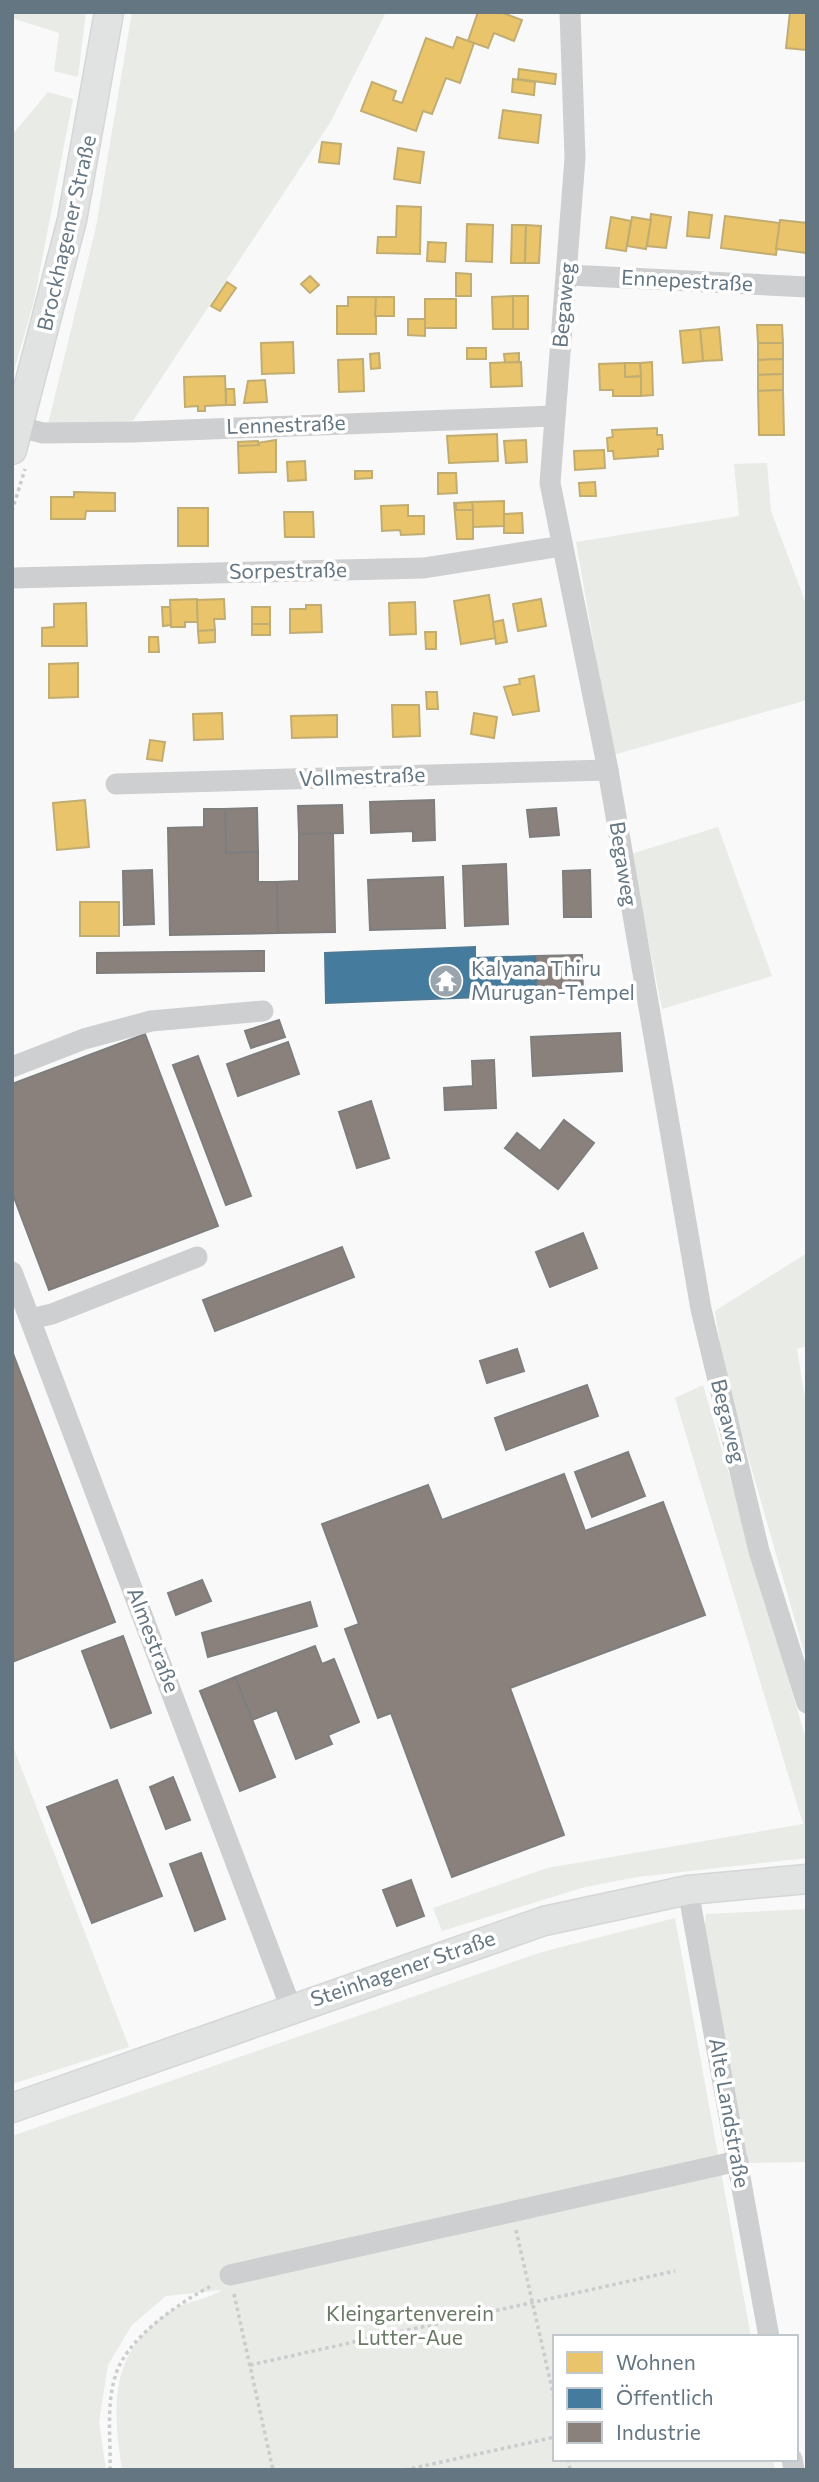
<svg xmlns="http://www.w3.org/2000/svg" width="819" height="2482" font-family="Commissioner,sans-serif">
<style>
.green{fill:#e8ebe6}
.homes{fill:#e9c46a;stroke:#c1ad72;stroke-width:2}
.public{fill:#457b9d;stroke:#4f7a95;stroke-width:2}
.industry{fill:#8a817c;stroke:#7f7e7e;stroke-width:2}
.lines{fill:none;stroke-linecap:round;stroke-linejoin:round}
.major-casing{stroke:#d5d6d7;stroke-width:31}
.path{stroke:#cbcccd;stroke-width:3.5;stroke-dasharray:3.5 3.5;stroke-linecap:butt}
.minor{stroke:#cecfd0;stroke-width:21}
.major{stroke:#e1e2e2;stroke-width:28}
.labels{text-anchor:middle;stroke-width:7;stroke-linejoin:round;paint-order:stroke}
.street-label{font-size:21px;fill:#657683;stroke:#fff}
.poi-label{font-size:21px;fill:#657683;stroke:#fff;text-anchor:start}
.park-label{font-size:21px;fill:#687a64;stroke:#fff}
</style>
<rect width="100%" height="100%" fill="#f9f9f9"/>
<g class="green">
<polygon points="12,12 86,12 78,77 54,71 59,33 12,18"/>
<polygon points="132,12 386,12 330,123 131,424 48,424 96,227"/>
<polygon points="48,92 73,99 34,301 12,378 12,135"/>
<polygon points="767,463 771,511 807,606 807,700 613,755 576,542 739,516 734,464"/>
<polygon points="718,827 772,976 662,1009 631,854"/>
<polygon points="807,1253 807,1346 797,1349 807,1410 807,1662 725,1376 715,1311"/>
<polygon points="703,1385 807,1743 807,1858 637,1877 585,1887 442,1931 433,1908 547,1868 803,1824 675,1398"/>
<polygon points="12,1744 129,2047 12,2084"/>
<polygon points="807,1909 807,2162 747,2163 703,1940 706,1914"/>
<path d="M675,1918l76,419h-196v122h218l2,11h-653c-10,-66 -13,-119 50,-160 15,-9 37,-11 50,-20l-56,6 -34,29 -24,40 -9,57 7,48h-94v-334l530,-184z"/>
</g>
<g class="homes">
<polygon points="478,12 500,12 522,20 514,41 494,33 488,48 468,41"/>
<polygon points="790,12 807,12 806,50 786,48"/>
<polygon points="457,37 474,43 460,83 446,78 432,114 423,111 416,131 361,111 372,82 396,91 393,100 402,103 426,38 453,48"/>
<polygon points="519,69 556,74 555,84 518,79"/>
<polygon points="513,79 535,82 534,95 512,92"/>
<polygon points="503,110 541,115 538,143 499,138"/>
<polygon points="322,142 341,144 339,164 319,162"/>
<polygon points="398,148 424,152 420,183 394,179"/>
<polygon points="397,206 421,207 420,254 377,253 378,237 396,237"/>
<polygon points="689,212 712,215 709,238 687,236"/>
<polygon points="651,214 671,217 666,248 647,246"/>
<polygon points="725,216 780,223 776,255 721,248"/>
<polygon points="611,217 631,221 626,251 606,248"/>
<polygon points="632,217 651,220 646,249 627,246"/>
<polygon points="780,220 807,223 807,253 776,249"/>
<polygon points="467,224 493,225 492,262 466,261"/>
<polygon points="512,225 526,225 525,263 511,263"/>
<polygon points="526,225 541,226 539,263 525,263"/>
<polygon points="428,242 446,243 445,262 427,261"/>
<polygon points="456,273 471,274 471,296 456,296"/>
<polygon points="310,276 319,285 310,293 301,284"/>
<polygon points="227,282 236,288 220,311 211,306"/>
<polygon points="513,296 513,329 493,329 492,297"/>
<rect x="513" y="296" width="15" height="33"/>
<polygon points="348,297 376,297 376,334 337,334 337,306 348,306"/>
<polygon points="376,297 394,297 394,316 375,316"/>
<rect x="425" y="299" width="31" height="29"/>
<polygon points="408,319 425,319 425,336 408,335"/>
<polygon points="757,325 782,325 783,343 758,343"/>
<polygon points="719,327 722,360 703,361 700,329"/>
<polygon points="700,329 703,361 683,363 680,331"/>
<polygon points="293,342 294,373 262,374 261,343"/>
<polygon points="758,343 783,343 783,359 758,360"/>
<rect x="467" y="348" width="19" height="11"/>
<polygon points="379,353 380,368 371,369 370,354"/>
<polygon points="519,353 519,362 505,363 504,354"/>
<polygon points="363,359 364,391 339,392 338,360"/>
<polygon points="783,359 783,374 758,375 758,360"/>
<polygon points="521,362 522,386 491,387 490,363"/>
<polygon points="652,362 653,395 641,396 640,363"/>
<polygon points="625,363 625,377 641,376 641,396 613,396 613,390 600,390 599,364"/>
<polygon points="625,363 640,363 641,376 625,377"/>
<polygon points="783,374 783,390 758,391 758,375"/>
<polygon points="225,376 226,405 205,406 205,411 198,411 198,406 185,407 184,377"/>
<polygon points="265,380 267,402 244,403 248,381"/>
<polygon points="226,389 234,389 235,405 226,405"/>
<polygon points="783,390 784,435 759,435 758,391"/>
<polygon points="657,428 657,435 662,435 663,449 658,449 658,456 614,459 613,451 608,451 607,438 613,437 612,430"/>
<polygon points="497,434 498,461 449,463 447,436"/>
<polygon points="276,440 276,472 239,473 238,446"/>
<polygon points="526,440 527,462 506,463 504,441"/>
<polygon points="258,441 259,445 238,446 238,442"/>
<polygon points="604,450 605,468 575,470 574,451"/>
<polygon points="305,461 306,480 288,481 287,462"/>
<polygon points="355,471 372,471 372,478 355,479"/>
<polygon points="438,473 456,473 457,493 438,494"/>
<polygon points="595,482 596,496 580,496 579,483"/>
<polygon points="74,492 115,493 115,511 86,511 85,519 51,519 51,497 74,497"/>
<polygon points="504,501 504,526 473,527 472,502"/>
<polygon points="454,502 456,510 473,510 473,539 457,539"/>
<polygon points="472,502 473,510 456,510 456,503"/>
<polygon points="408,505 408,516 424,516 424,534 401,535 400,530 382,531 381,506"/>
<rect x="178" y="508" width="30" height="38"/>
<polygon points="284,512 313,512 314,537 285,537"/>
<polygon points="522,513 523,533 504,533 504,514"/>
<polygon points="489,595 496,638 461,644 454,601"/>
<polygon points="197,599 198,622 185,622 185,627 171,627 170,600"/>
<polygon points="224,599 225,619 214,619 215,630 198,631 197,600"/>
<polygon points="541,599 546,626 518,631 513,604"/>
<polygon points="415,602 416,634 390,635 389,603"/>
<polygon points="86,603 87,646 42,646 42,628 54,627 54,604"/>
<polygon points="306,605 321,605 322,632 290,633 290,609 306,609"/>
<polygon points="162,607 170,607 171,625 163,626"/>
<rect x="252" y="607" width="18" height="17"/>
<polygon points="503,620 507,642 496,644 493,622"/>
<rect x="252" y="624" width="18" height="11"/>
<polygon points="215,630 215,642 199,643 198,631"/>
<polygon points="425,632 436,632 436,649 426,649"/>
<polygon points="149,637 158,637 159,652 149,652"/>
<polygon points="78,663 78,697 49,698 49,664"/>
<polygon points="534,676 539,711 513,715 504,687 520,684 519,679"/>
<polygon points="426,692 437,692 438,709 427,709"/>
<polygon points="392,705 419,705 420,736 393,737"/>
<polygon points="222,713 223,739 194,740 193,714"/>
<polygon points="474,713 497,717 494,738 471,734"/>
<polygon points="337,715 337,737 292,738 291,716"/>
<polygon points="150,740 165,742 162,761 147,759"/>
<polygon points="85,800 89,847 57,850 53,803"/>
<rect x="80" y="902" width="39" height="34"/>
</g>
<polygon class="public" points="475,947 475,958 537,956 538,995 326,1003 325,953"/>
<g class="industry">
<polygon points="434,800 435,840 413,841 413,831 371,833 370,802"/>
<polygon points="342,805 343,833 299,834 298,806"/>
<polygon points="257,808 258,852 226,853 225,809"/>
<polygon points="556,808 559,835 530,837 527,810"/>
<polygon points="204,809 225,809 226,853 258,852 258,882 277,882 278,933 170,935 168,828 204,827"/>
<polygon points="333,833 335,932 278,933 277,882 299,881 299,834"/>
<polygon points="506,864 508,924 465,926 463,866"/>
<polygon points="152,870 154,924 124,925 123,871"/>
<polygon points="590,870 591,917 564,917 563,871"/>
<polygon points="443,877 445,928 370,930 368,880"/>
<polygon points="264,951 264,971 97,973 97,953"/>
<polygon points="582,955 583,994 538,995 537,956"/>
<polygon points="279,1020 285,1037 251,1048 245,1031"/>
<polygon points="620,1033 622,1071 533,1076 531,1037"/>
<polygon points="145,1034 218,1226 49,1290 12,1192 12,1084"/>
<polygon points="288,1042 299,1074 238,1096 227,1064"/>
<polygon points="198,1056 251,1196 226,1205 173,1065"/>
<polygon points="494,1060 496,1108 445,1110 444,1088 473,1086 472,1061"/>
<polygon points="371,1101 389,1158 357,1168 339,1112"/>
<polygon points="564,1120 594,1143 558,1189 505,1148 517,1133 540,1151"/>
<polygon points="583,1233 597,1268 550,1287 536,1252"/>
<polygon points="342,1247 354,1277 215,1331 203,1300"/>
<polygon points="517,1349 524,1371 487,1383 480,1361"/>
<polygon points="12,1351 115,1622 12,1662"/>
<polygon points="587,1385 598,1416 506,1450 495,1418"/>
<polygon points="628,1452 645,1496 592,1517 575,1472"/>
<polygon points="564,1474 585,1531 663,1502 705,1615 510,1688 564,1835 452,1877 391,1713 378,1718 345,1629 359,1624 322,1524 428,1485 442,1520"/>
<polygon points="202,1580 211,1601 176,1615 168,1593"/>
<polygon points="310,1602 317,1626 208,1657 202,1633"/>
<polygon points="123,1636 151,1713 111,1728 82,1651"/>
<polygon points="315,1646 322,1664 334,1659 359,1722 328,1735 332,1744 296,1759 277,1710 252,1720 235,1677"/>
<polygon points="235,1677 275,1777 240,1791 200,1691"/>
<polygon points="173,1777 190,1820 166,1829 150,1787"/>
<polygon points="117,1780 162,1896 92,1923 47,1807"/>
<polygon points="201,1853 225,1919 195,1931 170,1864"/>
<polygon points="411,1880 424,1916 397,1926 383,1890"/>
</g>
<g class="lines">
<defs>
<g id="major">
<polyline points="12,450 72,220 109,12"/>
<polyline points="12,2108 544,1921 688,1890 807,1879"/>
</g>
</defs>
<use href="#major" class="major-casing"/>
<g class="path">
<polyline points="12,511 25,469"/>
<polyline points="516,2230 555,2402"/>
<polyline points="234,2294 273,2470"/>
<polyline points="250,2365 675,2271"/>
<polyline points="568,2459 570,2470"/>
<path d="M110,2470c1,-31 -4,-63 5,-93 10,-38 65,-75 98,-92"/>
<polyline points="405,2470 555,2437"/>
</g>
<g class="minor">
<polyline points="570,12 575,158 550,483 608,770 701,1309 759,1551 807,1703"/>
<polyline points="568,275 807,287"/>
<polyline points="20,427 43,433 133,432 553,416"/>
<polyline points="12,578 424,568 562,546"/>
<polyline points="116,784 608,770"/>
<polyline points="12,1067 84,1039 151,1021 263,1011"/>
<polyline points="12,1272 291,2008"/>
<polyline points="30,1319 52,1314 197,1257"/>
<polyline points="688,1890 769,2337"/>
<polyline points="230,2275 738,2161"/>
<polyline points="792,2459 794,2470"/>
</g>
<use href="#major" class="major"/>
</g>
<defs>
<symbol id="temple-disc" viewBox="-11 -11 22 22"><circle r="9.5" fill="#99a4ac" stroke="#fff"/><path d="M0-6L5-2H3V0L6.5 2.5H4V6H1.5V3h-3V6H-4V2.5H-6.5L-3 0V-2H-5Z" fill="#fff"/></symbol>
</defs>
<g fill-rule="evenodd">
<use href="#temple-disc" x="427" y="962" width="38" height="38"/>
</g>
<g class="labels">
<g class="street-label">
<text transform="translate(67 233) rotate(-77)" y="7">Brockhagener Straße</text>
<text transform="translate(687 281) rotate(3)" y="7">Ennepestraße</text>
<text transform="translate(564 305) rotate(-85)" y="7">Begaweg</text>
<text transform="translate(286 425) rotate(-2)" y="7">Lennestraße</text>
<text transform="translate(288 571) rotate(-1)" y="7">Sorpestraße</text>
<text transform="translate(362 777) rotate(-2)" y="7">Vollmestraße</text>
<text transform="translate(623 864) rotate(81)" y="7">Begaweg</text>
<text transform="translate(728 1421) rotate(76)" y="7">Begaweg</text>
<text transform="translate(153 1640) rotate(69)" y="7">Almestraße</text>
<text transform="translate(403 1969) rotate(-19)" y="7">Steinhagener Straße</text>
<text transform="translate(729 2113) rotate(80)" y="7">Alte Landstraße</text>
</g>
<g class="poi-label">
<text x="471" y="976">Kalyana Thiru<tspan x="471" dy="24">Murugan-Tempel</tspan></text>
</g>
<g class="park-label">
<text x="410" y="2321">Kleingartenverein<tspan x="410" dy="24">Lutter-Aue</tspan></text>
</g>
</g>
<rect width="819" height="2482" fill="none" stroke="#657683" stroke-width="28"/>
<rect x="553" y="2335" width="245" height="126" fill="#ffffff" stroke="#c1c8cd" stroke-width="2"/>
<rect x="567" y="2352" width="35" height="21" fill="#e9c46a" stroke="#c1c8cd" stroke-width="2"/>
<text x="616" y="2370" font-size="21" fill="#657683">Wohnen</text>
<rect x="567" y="2388" width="35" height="21" fill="#457b9d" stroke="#c1c8cd" stroke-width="2"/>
<text x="616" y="2405" font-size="21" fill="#657683">Öffentlich</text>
<rect x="567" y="2422" width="35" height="21" fill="#8a817c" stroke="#c1c8cd" stroke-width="2"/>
<text x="616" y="2440" font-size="21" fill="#657683">Industrie</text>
</svg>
